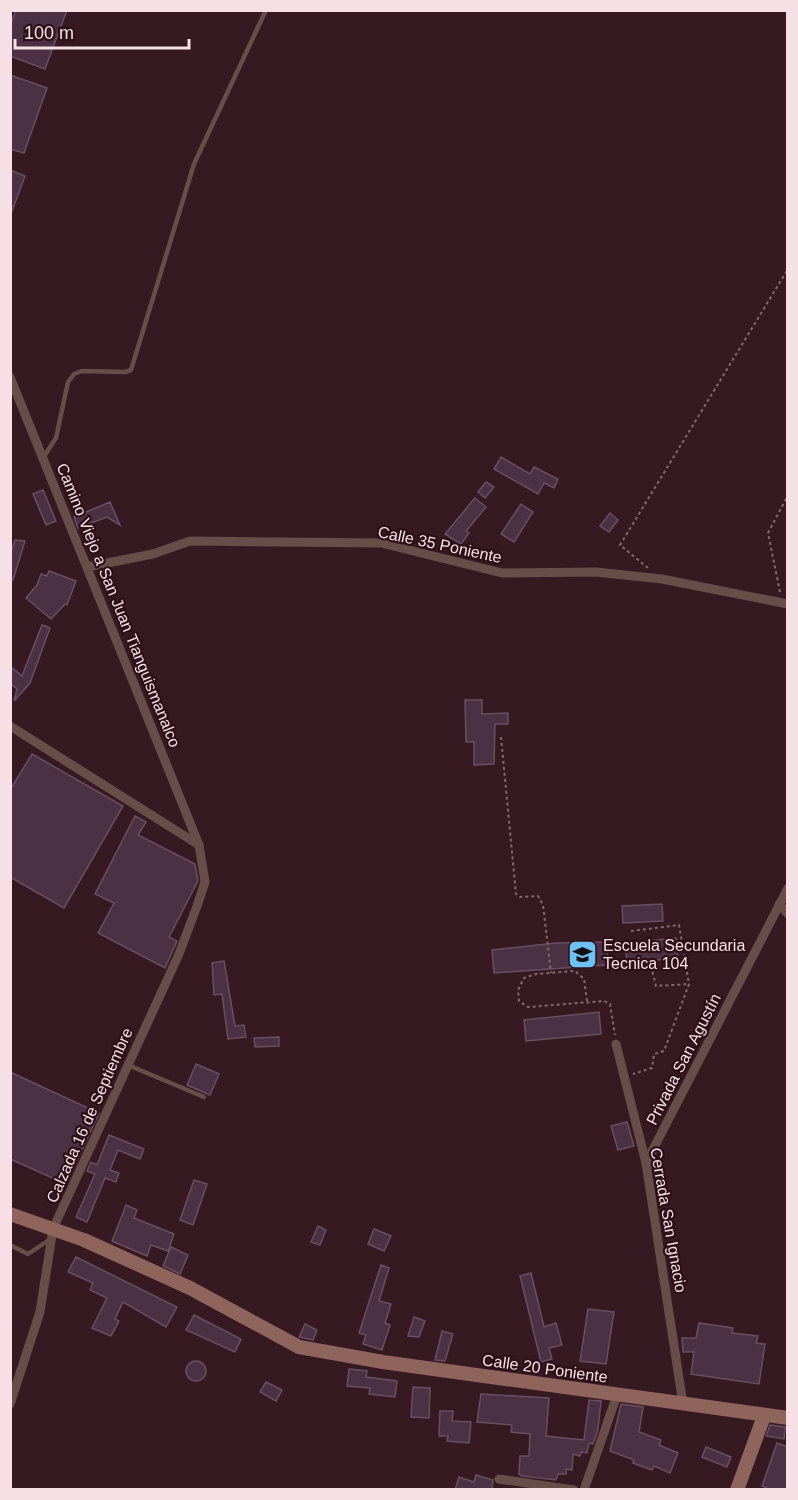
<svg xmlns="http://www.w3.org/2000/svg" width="798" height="1500" font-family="Arial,sans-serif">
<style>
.building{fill:#4c3144;stroke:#6a4e62;stroke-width:1.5}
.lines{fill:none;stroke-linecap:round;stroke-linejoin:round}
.path{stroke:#846970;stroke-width:2;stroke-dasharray:3 3;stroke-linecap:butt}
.lane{stroke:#694d49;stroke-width:4.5}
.street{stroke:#694d49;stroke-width:9}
.secondary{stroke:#8f645d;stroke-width:14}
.labels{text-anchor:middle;stroke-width:4.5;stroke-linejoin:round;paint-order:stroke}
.street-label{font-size:16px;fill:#f6e0e5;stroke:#2d1018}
.poi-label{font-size:16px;fill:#f6e0e5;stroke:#2d1018;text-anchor:start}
</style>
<rect width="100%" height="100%" fill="#371921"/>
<g class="building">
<polygon points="16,10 67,10 45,69 10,56 10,26"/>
<polygon points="10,75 47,88 24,153 10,149"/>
<polygon points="10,170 25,176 12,211 10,211"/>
<polygon points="501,457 530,474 534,467 558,479 554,488 544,483 538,494 494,469"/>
<polygon points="486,482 494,487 485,498 478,492"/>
<polygon points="43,490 56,521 46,525 33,494"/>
<polygon points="475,498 486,507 466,531 469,533 461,544 445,534"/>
<polygon points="110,502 120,525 107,517 78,528 74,517"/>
<polygon points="521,504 533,512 514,542 501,534"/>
<polygon points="610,513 618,520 609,532 600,526"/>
<polygon points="15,540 25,541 13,580 10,580 10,555"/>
<polygon points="49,571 76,581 67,605 65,604 51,619 26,598 37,585 41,574 47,576"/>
<polygon points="42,625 50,628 30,683 14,701 17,689 10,683 10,666 22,676"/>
<polygon points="465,700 482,700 482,714 508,713 508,724 495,724 494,764 474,765 474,742 466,742"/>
<polygon points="32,754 123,806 64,908 10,877 10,790"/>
<polygon points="135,816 146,822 138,835 195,864 198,881 169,937 177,941 165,968 98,933 114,903 95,894"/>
<polygon points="662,904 663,921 623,923 622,906"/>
<polygon points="676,938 678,958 627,963 625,943"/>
<polygon points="609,942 606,965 494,973 492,950 556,943"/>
<polygon points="224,961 235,1026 244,1025 246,1037 228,1039 222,994 214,995 212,963"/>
<polygon points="599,1012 601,1034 526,1041 524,1020"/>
<polygon points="279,1037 279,1046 255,1047 254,1038"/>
<polygon points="196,1064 219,1074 210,1095 187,1085"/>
<polygon points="10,1072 99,1113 66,1184 10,1159"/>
<polygon points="627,1122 634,1146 618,1150 611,1126"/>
<polygon points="109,1135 144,1149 140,1159 118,1150 110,1170 119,1173 116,1182 105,1178 87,1222 76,1217 95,1174 87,1171 91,1162 97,1165"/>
<polygon points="194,1180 207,1184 193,1225 180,1220"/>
<polygon points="126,1205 137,1210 134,1218 174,1234 168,1251 151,1245 147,1256 112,1241"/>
<polygon points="318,1226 326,1230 320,1245 311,1242"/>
<polygon points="374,1229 391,1236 384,1251 368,1244"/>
<polygon points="171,1247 188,1255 180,1274 163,1266"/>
<polygon points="76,1257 177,1307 166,1327 123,1302 115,1319 119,1321 111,1336 92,1328 107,1298 90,1290 93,1283 68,1272"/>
<polygon points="381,1265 389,1268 379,1301 391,1304 385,1323 390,1325 382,1350 363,1344 366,1335 359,1333"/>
<polygon points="531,1273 544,1327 556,1323 562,1345 549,1348 552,1359 541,1362 520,1276"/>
<polygon points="588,1309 614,1312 606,1364 580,1361"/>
<polygon points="194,1315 241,1339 235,1352 186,1330"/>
<polygon points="414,1317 425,1321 419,1337 408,1336"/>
<polygon points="699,1323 733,1328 732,1333 758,1336 756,1343 765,1344 759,1384 691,1374 694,1352 683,1352 682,1338 696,1338"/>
<polygon points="305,1324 317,1330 313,1340 299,1337"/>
<polygon points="442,1331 453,1334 445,1361 435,1360"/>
<circle cx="196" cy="1371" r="10"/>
<polygon points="349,1369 367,1371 366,1377 397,1381 395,1397 369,1394 370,1388 347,1386"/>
<polygon points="266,1382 282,1390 276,1401 260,1392"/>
<polygon points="413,1387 430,1388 429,1418 411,1417"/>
<polygon points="481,1394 549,1398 546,1436 584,1440 589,1400 601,1401 598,1429 593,1444 589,1443 587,1453 581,1452 580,1456 573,1454 572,1470 566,1469 566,1474 558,1474 556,1480 522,1476 519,1474 520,1456 529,1456 530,1434 511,1432 512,1425 477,1422"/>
<polygon points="621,1404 643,1407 639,1432 661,1440 659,1445 678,1453 670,1473 654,1466 652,1470 633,1463 634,1460 610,1451"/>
<polygon points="440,1411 453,1411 452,1421 471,1422 469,1443 447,1441 448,1436 439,1436"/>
<polygon points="770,1425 785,1427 784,1439 766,1436"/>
<polygon points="777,1443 788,1447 788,1490 771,1490 762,1486"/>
<polygon points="706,1447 731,1457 727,1467 702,1457"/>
<polygon points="476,1475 493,1480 492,1490 455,1490 459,1477 474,1482"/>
</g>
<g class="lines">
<g class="path">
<polyline points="648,568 620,545 788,269"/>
<polyline points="780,592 768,533 788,495"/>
<polyline points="501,737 516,894 520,897 538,896 543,905 551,973"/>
<polyline points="631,931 679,925 689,984 664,1051 654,1054 652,1068 633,1074"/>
<polyline points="651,966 656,986 689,984"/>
<polyline points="587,1001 584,979 575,971 536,974 524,978 518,990 519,1001 528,1007 604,1001 610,1004 615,1035"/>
</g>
<g class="lane">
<polyline points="43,458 56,438 68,382 74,374 82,371 125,372 131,370 194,164 266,10"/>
<polyline points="128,1065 204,1097"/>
<polyline points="10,1245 28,1254 49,1240"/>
</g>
<g class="street">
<polyline points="10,377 199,845 205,882 197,906 179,954 53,1229 40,1312 10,1404"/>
<polyline points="87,567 153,554 190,541 381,543 502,573 596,572 662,579 788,604"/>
<polyline points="10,726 199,845"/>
<polyline points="779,904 788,914"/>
<polyline points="616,1044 646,1163 683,1404"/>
<polyline points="646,1163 788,888"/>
<polyline points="499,1479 574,1490"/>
<polyline points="584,1490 617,1395"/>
</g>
<g class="secondary">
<polyline points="10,1214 84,1240 190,1288 299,1347 383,1362 788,1418"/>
<polyline points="737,1490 764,1416"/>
</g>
</g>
<defs>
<symbol id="school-square" viewBox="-11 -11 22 22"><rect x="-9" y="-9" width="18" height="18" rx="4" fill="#6ec2f3" stroke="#2d1018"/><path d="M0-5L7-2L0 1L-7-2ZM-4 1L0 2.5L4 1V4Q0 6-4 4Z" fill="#111"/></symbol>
</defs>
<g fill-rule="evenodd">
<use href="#school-square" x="566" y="938" width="33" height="33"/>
</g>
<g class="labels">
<g class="street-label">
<text transform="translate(440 544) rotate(12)" y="6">Calle 35 Poniente</text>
<text transform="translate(119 605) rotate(68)" y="6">Camino Viejo a San Juan Tianguismanalco</text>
<text transform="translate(683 1059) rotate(-63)" y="6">Privada San Agustín</text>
<text transform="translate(89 1115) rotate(-66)" y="6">Calzada 16 de Septiembre</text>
<text transform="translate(669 1220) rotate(80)" y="6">Cerrada San Ignacio</text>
<text transform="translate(545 1368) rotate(8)" y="6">Calle 20 Poniente</text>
</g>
<g class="poi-label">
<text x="603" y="951">Escuela Secundaria<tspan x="603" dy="18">Tecnica 104</tspan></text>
</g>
</g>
<rect width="798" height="1500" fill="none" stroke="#f6e0e5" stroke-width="24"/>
<path d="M15 39v9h174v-9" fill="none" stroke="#f6e0e5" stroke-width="3"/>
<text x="24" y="39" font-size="18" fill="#f6e0e5" stroke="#2d1018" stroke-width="4.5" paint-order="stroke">100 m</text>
</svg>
